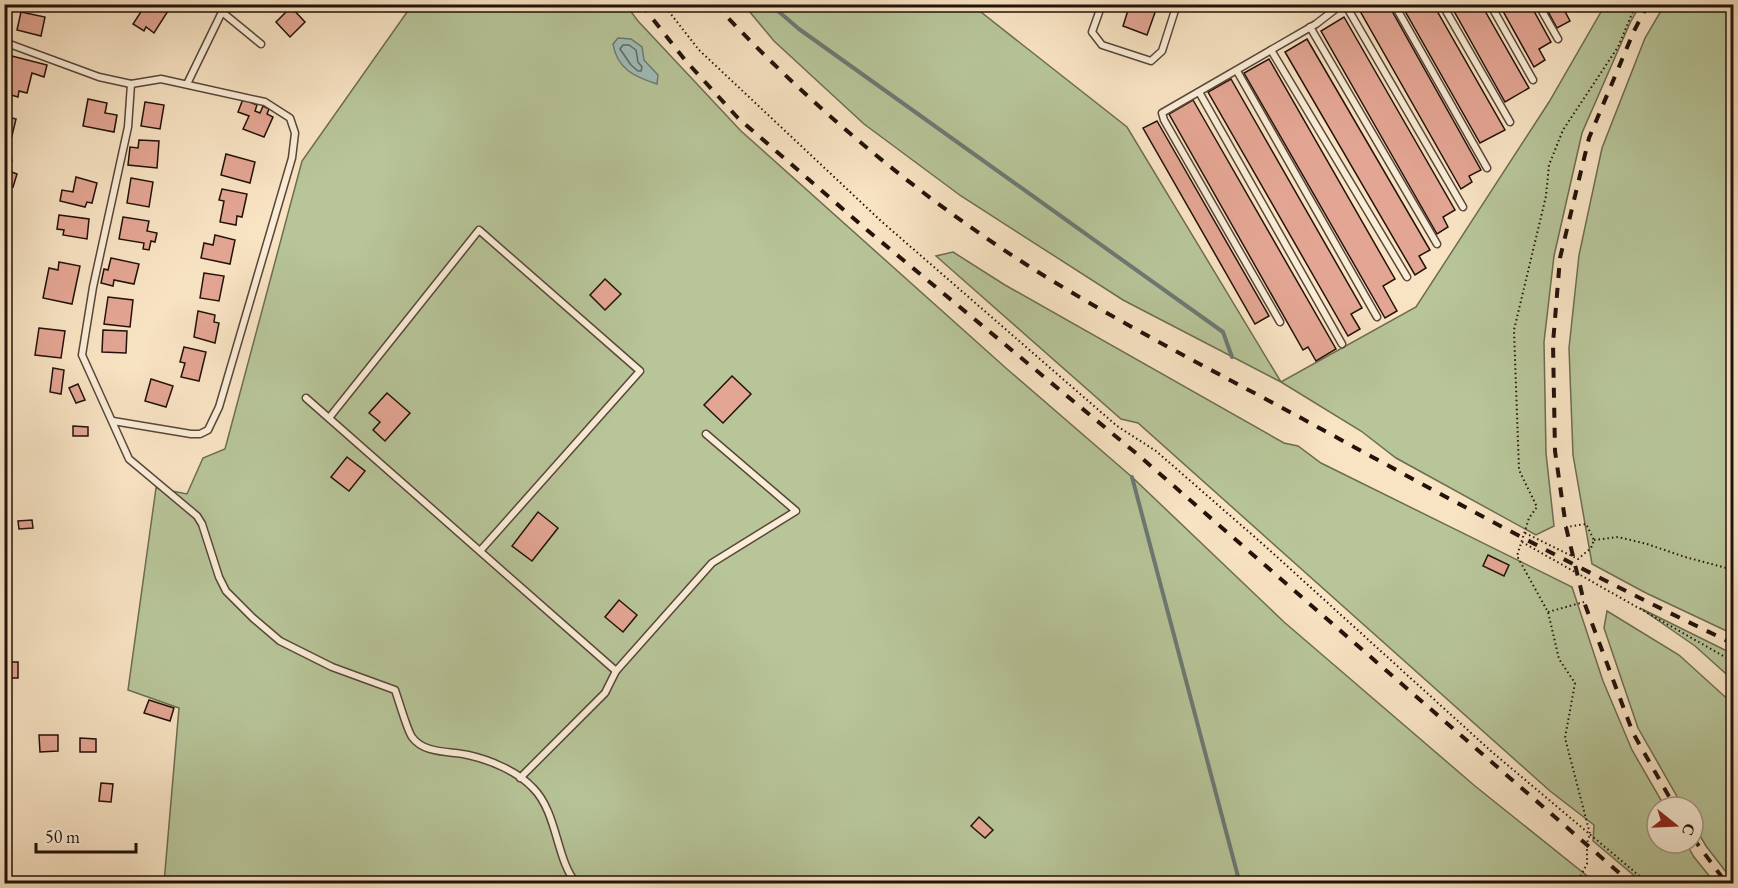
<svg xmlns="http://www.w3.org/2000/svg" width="1738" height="888" font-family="'EB Garamond',serif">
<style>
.green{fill:#b7c599;stroke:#6c6c52;stroke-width:1.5}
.water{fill:#9ebdb9;stroke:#6c7973;stroke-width:1.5}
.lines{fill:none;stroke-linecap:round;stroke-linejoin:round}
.shore{stroke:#606862;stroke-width:1.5}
.stream{stroke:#6c7973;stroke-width:4}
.building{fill:#e4a694;stroke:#22120a;stroke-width:1.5}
.service-casing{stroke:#584638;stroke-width:9}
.path{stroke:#22120a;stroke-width:2;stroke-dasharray:1.5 3;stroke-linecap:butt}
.service{stroke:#faedd8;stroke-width:6}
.rail{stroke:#22120a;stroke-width:4;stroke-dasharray:10 10;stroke-linecap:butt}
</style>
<rect width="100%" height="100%" fill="#f8e3c3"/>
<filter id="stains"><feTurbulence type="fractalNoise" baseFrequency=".00333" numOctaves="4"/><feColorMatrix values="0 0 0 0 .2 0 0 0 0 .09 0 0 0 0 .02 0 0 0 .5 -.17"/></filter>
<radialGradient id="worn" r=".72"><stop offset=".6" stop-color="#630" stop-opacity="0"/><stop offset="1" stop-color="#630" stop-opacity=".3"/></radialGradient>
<g class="green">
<polygon points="1665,4 1733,5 1733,634 1646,593 1592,564 1573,455 1569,348 1579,255 1602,148 1645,38"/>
<polygon points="412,5 626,5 638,21 741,131 1007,369 1132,477 1284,622 1475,786 1596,883 164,883 179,708 128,690 156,488 187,494 203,458 225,449 302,161"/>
<polygon points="744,5 972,5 1127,127 1281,382 1416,307 1549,102 1605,5 1640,5 1630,23 1582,133 1554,256 1544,342 1546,453 1554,526 1536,535 1396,458 1361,431 1281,382 1123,300 961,196 864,124 774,41"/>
<polygon points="953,252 1005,285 1284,443 1298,446 1321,463 1572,587 1603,681 1632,750 1665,807 1657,807 1657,843 1686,843 1694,857 1715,883 1643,883 1593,841 1594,825 1550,791 1138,423 1121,419 936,256"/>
<polygon points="1640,608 1733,654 1733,680 1695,646"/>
<polygon points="1607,611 1679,655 1733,704 1733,881 1706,846 1693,824 1693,807 1683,807 1638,728 1604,628"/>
</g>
<path class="water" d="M618,38l13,1 11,8 2,13 14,15 -1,9c-22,-7 -40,-15 -44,-40z"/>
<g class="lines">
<polygon class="shore" points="623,45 629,45 636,50 638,62 642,67 641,71 638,71 631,65 620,49"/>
<g class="stream">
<polyline points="770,4 799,29 1223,332 1232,357"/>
<polyline points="1132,477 1240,884"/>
</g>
</g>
<g class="building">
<polygon points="146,4 152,4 158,8 160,5 168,11 154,33 146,27 144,31 133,24"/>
<polygon points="1130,4 1158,4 1147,35 1123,26"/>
<polygon points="1356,4 1388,4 1481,170 1469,176 1472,182 1461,189"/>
<polygon points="1401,4 1433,4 1505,130 1480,143"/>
<polygon points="1450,4 1481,4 1529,88 1505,102"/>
<polygon points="1499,4 1530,4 1551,42 1539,49 1545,60 1534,67"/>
<polygon points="1544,4 1561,4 1570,21 1557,28"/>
<polygon points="291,7 305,22 290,37 276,22"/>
<polygon points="21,12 45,17 41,36 17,30"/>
<polygon points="1344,17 1455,210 1443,217 1448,227 1437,234 1321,31"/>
<polygon points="1307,39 1430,250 1419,256 1426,268 1415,275 1285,52"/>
<polygon points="8,55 47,65 44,77 32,73 27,93 19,91 18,97 4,93 4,68"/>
<polygon points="1269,59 1395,279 1383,286 1397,311 1385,318 1244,73"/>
<polygon points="1231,79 1362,308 1351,314 1360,329 1348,336 1208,92"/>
<polygon points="88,99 107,103 105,113 117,115 114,132 83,126"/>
<polygon points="243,99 257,105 255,111 260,113 263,106 269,109 267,114 273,117 264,137 243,129 249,116 238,112"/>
<polygon points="1193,100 1336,349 1316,361 1308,347 1303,350 1169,114"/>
<polygon points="145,102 164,105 160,129 141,126"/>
<polygon points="4,116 16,119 10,144 4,142"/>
<polygon points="1157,121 1269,316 1255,324 1143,128"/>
<polygon points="139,140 159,141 157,168 128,165 130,147 138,148"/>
<polygon points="226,154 255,162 250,183 221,175"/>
<polygon points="4,158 12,160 9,171 17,174 13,187 5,185 4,188"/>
<polygon points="76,177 97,183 92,203 87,202 85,207 60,201 62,190 73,192"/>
<polygon points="131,178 153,182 149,207 127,203"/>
<polygon points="222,189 247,194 242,217 237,216 236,225 220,222 224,201 219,200"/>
<polygon points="59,215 89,219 87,239 63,235 64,230 57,229"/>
<polygon points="123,217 149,221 147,231 157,233 155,242 151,241 149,250 143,249 144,243 119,239"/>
<polygon points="215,235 235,240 230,264 201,258 204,243 213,245"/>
<polygon points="111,258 139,264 134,284 114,280 113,286 101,283 104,269 108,270"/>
<polygon points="59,262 80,266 72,304 43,298 49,268 58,270"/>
<polygon points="204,273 224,276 219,301 200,298"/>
<polygon points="605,279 621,294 605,310 590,295"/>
<polygon points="108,297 133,300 130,327 104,324"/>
<polygon points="198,311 215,315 214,322 219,323 215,343 194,337"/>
<polygon points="39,328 65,331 61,358 35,355"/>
<polygon points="103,330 127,331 126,353 102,352"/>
<polygon points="184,347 206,352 199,381 181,377 185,363 180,362"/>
<polygon points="53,368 64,370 61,394 50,392"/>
<polygon points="732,376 751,394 723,423 704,405"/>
<polygon points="151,379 173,386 166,407 145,401"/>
<polygon points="78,384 85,400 76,403 69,388"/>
<polygon points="387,393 410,413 385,441 373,430 380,422 369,413"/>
<polygon points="73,426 88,427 88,436 73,436"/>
<polygon points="347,457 365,471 349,491 331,477"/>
<polygon points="538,512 558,528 532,561 512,546"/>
<polygon points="32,520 33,528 19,529 18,521"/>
<polygon points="1488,555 1509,565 1504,576 1483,566"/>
<polygon points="619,600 637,615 623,632 605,617"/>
<rect x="4" y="662" width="14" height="16"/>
<polygon points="149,700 174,708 170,721 144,713"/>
<polygon points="39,735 58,735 58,751 40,752"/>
<polygon points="80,738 96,739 96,752 80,752"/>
<polygon points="101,783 113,784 111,802 99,801"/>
<polygon points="979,817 993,830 985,838 971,826"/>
</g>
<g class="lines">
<defs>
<g id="service">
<polyline points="1102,4 1092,32 1102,45 1151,61 1162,51 1177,4"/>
<polyline points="1345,4 1463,207"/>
<polyline points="1394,4 1487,168"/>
<polyline points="1442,4 1510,122"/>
<polyline points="1490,4 1533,80"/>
<polyline points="1538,4 1558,39"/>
<polyline points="1575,4 1576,6"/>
<polyline points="222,12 261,44"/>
<polyline points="1310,27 1437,244"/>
<polyline points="4,42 99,77 131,84 161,79 265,102 290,118 295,133 292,158 219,407 208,430 200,434 191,434 113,421"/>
<polyline points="1271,50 1407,277"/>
<polyline points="1237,71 1377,317"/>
<path d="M131,84l-3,43 -35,160 -11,68 47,104 68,57 5,8 17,53 7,14 27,27 27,23 52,26 63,23c4,11 12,40 17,47 12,17 38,14 56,18 22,5 49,16 65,33 25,25 23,73 44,96"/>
<polyline points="187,84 222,12 215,4"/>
<polyline points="1199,92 1342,344"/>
<polyline points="1280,322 1164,120 1162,113 1316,24 1342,4"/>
<polyline points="306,398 616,671 712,563 796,511 706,434"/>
<polyline points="329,418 479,230 640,371 480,551"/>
<polyline points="520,778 605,693 616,671"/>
</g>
</defs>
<use href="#service" class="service-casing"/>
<g class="path">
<polyline points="663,4 699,50 881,221 1117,426 1156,451 1265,546 1492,752 1649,884"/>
<polyline points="1156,8 1165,11"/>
<polyline points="1525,533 1578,559 1591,548 1594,540 1586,524 1566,527"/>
<polyline points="1594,540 1618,537 1647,544 1685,557 1734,570"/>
<polyline points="1522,542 1734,662"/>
<polyline points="1548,612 1584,602"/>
<polyline points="1576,884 1587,864 1587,843 1590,834 1565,738 1575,683 1559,659 1548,612 1517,556 1529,518 1537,507 1519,470 1514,330 1546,196 1549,165 1563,130 1618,47 1636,4"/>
</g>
<use href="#service" class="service"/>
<g class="rail">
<polyline points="641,4 685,60 738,118 867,230 1137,454 1632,884"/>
<path d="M715,4c92,99 198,188 312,261 88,56 183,104 276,154 142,78 284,155 431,225"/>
<polyline points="1648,4 1634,31 1589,138 1560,258 1553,343 1555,451 1566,527 1584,602 1633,733 1675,807"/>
<polyline points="1693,838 1727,884"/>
</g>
</g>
<rect width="1738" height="888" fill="none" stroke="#f8e3c3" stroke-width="24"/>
<rect x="6" y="6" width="1726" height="876" fill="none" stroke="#22120a" stroke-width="3"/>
<rect x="12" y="12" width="1714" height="864" fill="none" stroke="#22120a" stroke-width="1.5"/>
<g transform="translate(1675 825) rotate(108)"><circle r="28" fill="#faedd8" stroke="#a49586" stroke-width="1.5"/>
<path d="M0-4.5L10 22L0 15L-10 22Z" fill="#8f2418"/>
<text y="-9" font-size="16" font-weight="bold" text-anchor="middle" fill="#22120a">С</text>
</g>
<path d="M36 843v9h100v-9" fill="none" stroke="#22120a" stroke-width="3"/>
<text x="45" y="843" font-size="18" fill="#22120a" stroke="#faedd8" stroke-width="4.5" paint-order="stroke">50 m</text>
<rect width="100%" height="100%" filter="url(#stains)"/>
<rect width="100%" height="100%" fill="url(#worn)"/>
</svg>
